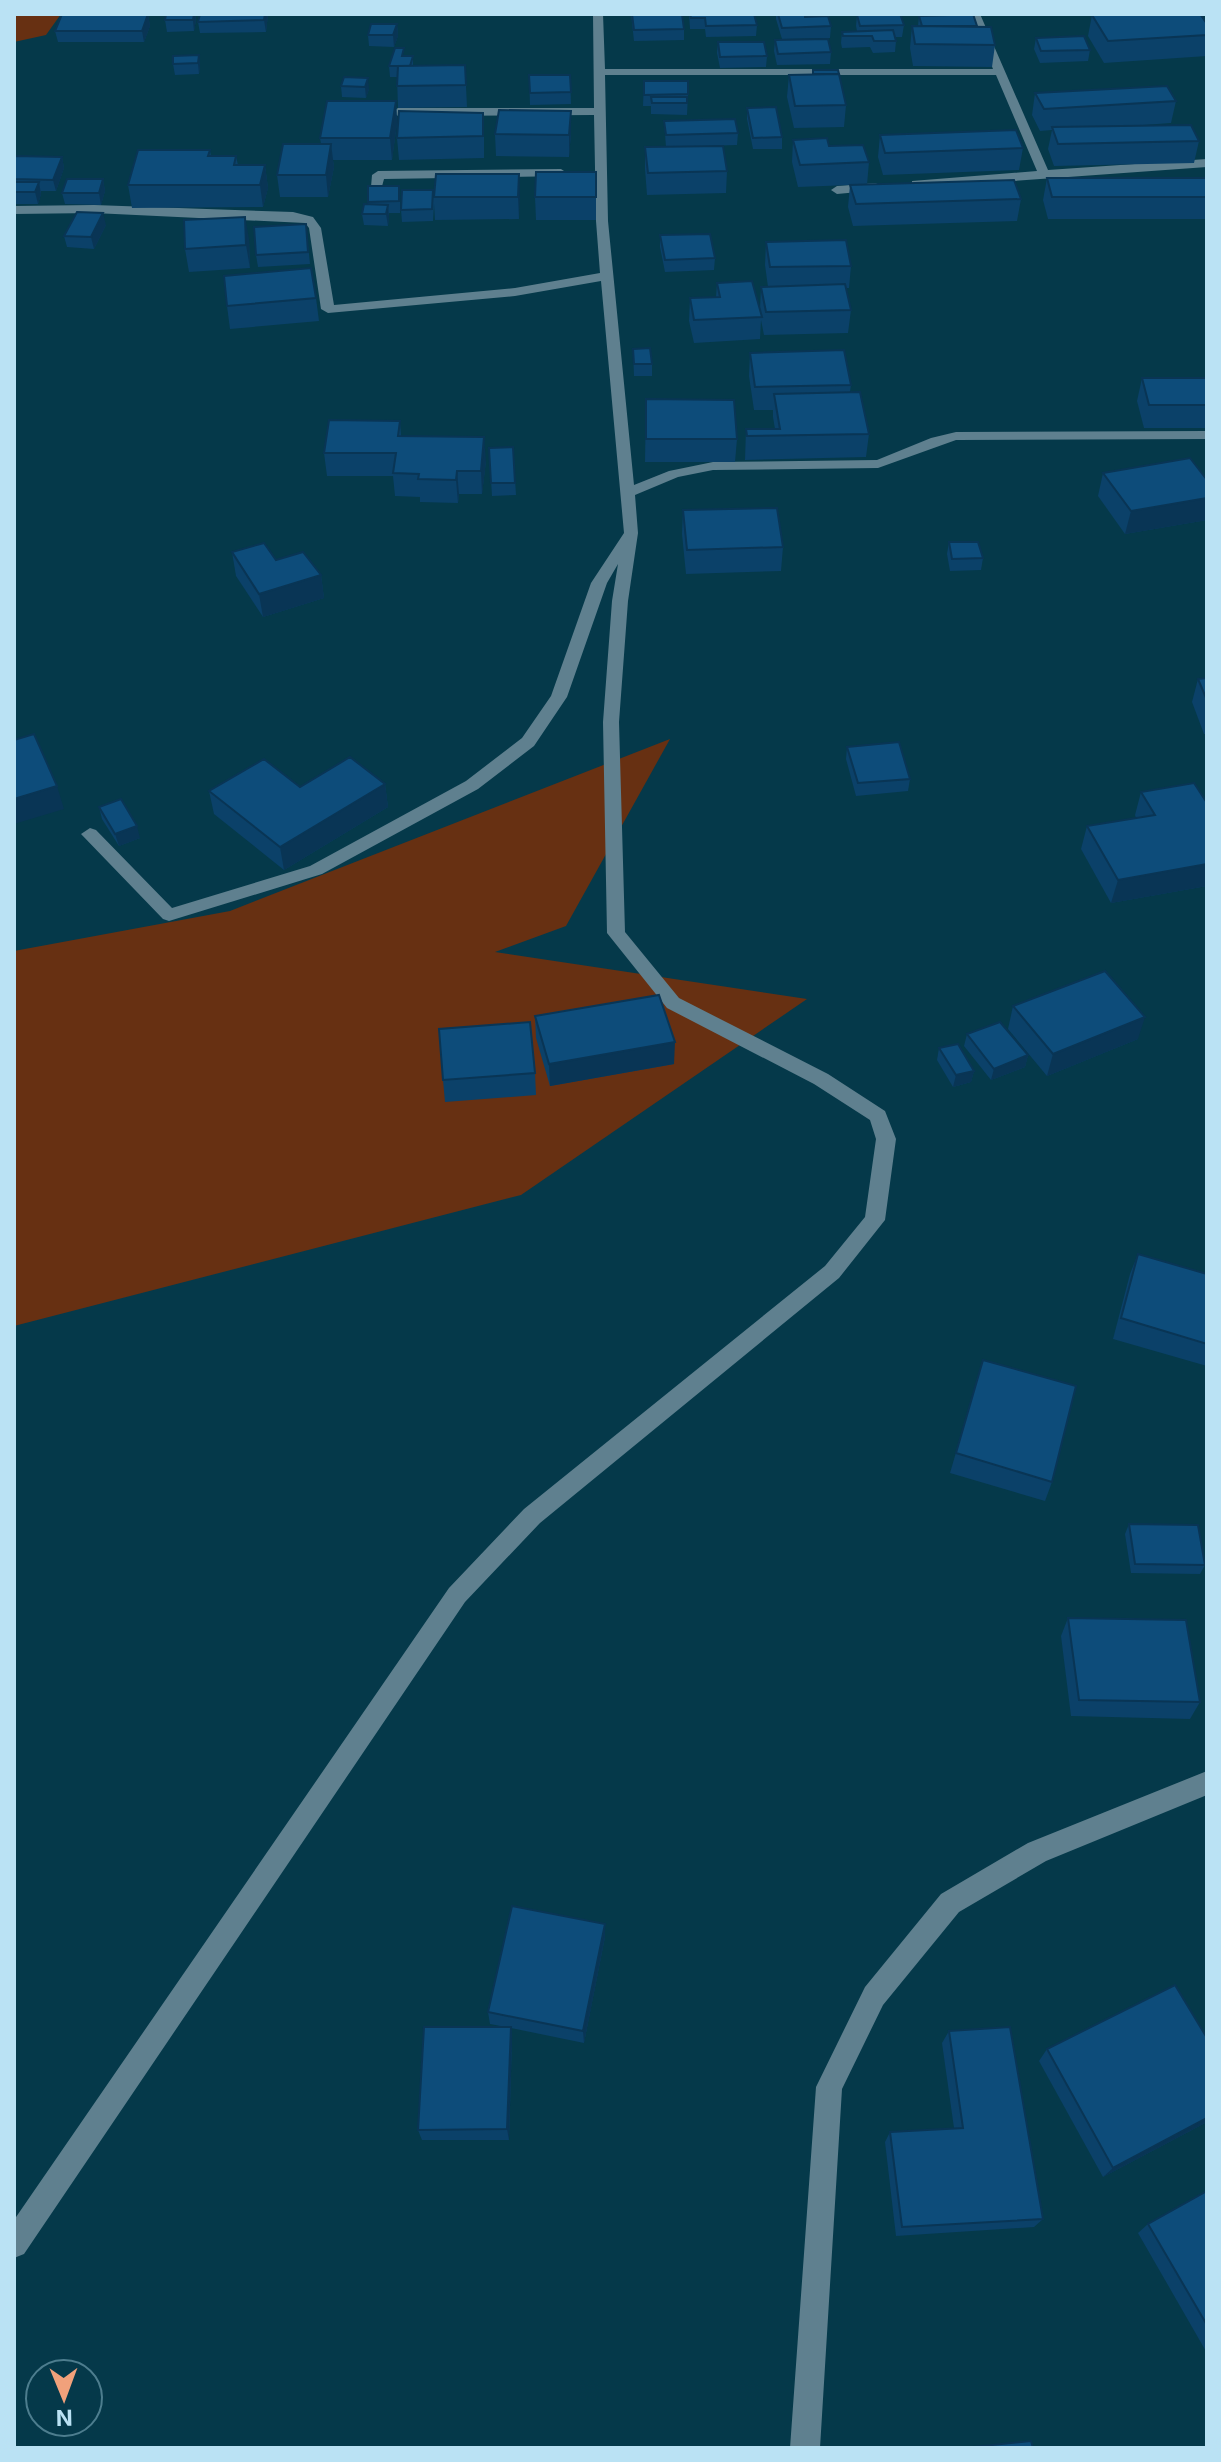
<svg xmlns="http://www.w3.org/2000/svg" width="1221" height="2462" font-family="Inter,sans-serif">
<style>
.green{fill:#673012}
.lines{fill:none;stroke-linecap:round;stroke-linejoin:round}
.minor{fill:#5f808f;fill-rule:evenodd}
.wall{fill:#0b4169}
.shaded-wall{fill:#093555}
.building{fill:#0d4c7a;stroke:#093555;stroke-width:2}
</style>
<rect width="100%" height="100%" fill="#05394a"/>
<g class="green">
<polygon points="14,14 61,14 46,35 14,42"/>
<polygon points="670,739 566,926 495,952 807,999 521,1195 14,1326 14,951 230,911"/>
</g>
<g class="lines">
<g class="minor">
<polygon points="593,14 603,14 605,69 993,69 970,14 980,14 1048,170 1207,159 1207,167 916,188 912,187 912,181 1037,171 996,75 605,75 608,221 634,485 669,471 713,462 877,460 931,438 956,432 1207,431 1207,439 956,440 878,468 713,470 678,477 635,495 638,533 628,601 619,722 625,932 679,998 828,1074 885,1111 896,1139 885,1220 839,1278 540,1523 465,1602 24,2254 14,2258 14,2220 449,1588 524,1509 825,1266 865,1217 876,1139 870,1120 814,1084 667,1008 607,933 603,722 612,601 618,564 607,583 567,697 534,746 478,789 322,874 169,921 163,919 81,834 90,828 96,830 172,908 310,866 466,781 522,738 551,696 591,583 624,533 601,281 515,296 328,313 321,309 309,228 305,223 94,213 14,214 14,206 94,205 293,212 313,217 321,228 334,305 515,288 600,273 596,221 594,115 398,116 392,112 398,108 594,108"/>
<polygon points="561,169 567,173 565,176 384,179 381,190 371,187 372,175 378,171"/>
<polygon points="876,183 882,187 880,190 837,194 831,190 837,186"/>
<polygon points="1207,1771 1207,1795 1046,1861 959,1912 883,2005 842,2089 820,2448 790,2448 816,2087 865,1987 941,1894 1028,1843"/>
</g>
</g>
<g class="wall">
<polygon points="148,14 150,26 144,42 58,42 55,31"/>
<polygon points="166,14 195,14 196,20 194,31 167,32 165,20"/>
<polygon points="200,14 268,14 266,32 200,33 198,22"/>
<polygon points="631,14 682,14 684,29 684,40 634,41"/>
<polygon points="689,14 754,14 757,25 756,36 706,37 705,29 690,29"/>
<polygon points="776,14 805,14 805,17 831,26 830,38 782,39 776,19"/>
<polygon points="947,14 973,14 977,27 995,45 992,67 913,66 910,48 912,26 918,26 919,16 947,15"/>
<polygon points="857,15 904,25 902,37 895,37 896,41 895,52 873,53 870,47 842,48 841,43 842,32 857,31 856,26"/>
<polygon points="1092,15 1207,24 1207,56 1104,63 1088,36"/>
<polygon points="397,24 398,36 394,47 369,46 368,35"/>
<polygon points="1036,38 1090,50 1088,61 1040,63 1034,49"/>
<polygon points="775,40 831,52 830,64 777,65 774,51"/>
<polygon points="718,42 767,56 766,67 720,68 717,53"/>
<polygon points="199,55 200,66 199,74 175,75 173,64"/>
<polygon points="405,56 413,56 413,66 465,65 467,107 398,108 397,77 390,77 389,66"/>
<polygon points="529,75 570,75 571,104 530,105"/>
<polygon points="789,75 846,105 844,127 794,128 787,97"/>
<polygon points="344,77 369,89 366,98 342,97 341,86"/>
<polygon points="644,81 688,94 687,115 651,114 651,106 643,106"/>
<polygon points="1035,93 1176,101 1171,123 1130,126 1199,141 1194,163 1054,166 1048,149 1052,130 1040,131 1032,115"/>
<polygon points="396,101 397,123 392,160 333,160 334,167 328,197 280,197 277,175 321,144 320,138"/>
<polygon points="747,108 782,137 782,149 753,149 747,119"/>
<polygon points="571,111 571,133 569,157 496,156 495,134"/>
<polygon points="664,121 738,133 737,145 666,147"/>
<polygon points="484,135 484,158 399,160 397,138"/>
<polygon points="880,135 1023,148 1019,170 883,175 878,157"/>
<polygon points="793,140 829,146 869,162 867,185 1021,199 1017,221 853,226 848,207 850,185 798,187 792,162"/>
<polygon points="645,147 727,171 726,193 647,195 645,169"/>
<polygon points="210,150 211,156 236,156 238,165 265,165 268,188 263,207 132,208 128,185"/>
<polygon points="62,157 64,168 56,191 41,191 41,194 38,204 14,204 14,160"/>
<polygon points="596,172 596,220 536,220 535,197"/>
<polygon points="519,174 519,219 435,220 434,204 433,221 402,222 401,210 433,190"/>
<polygon points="1047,178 1207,178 1207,219 1048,219 1043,200"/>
<polygon points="103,179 105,191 101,205 65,204 62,193"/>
<polygon points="368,186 400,197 400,213 389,213 388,226 364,225 362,214 368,204"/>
<polygon points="306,224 310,264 258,267 256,255"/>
<polygon points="106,225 94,249 67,247 64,236"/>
<polygon points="660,235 715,258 714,270 665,272 660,247"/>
<polygon points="249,239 250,268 189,272 185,249"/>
<polygon points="766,242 851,266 849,288 846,288 851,310 848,333 764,335 761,320 760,339 694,343 689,321 690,298 716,297 717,283 760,309 761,287 768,287 765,265"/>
<polygon points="316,298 319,321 230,329 227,306"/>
<polygon points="633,349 652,364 652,376 634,376"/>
<polygon points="750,353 851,385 850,392 869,434 866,457 745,460 746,429 775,429 773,417 773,410 754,410 749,376"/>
<polygon points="1142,378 1207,378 1207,428 1144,428 1137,401"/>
<polygon points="646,399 737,439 735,462 645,462"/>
<polygon points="400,421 401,436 486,461 482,494 459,494 458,503 420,502 420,497 395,496 393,476 327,476 324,453"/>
<polygon points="513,447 516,495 492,496 489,448"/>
<polygon points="1103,473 1207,480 1207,520 1125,534 1098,496"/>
<polygon points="683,510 783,547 781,571 686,574 682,534"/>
<polygon points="949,542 983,558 981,570 950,571 947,554"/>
<polygon points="232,552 276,560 321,575 324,598 263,617 236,576"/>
<polygon points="1207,678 1207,734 1204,734 1192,702 1198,679"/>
<polygon points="847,747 910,779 908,791 856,796 846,759"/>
<polygon points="385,784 388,807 284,870 214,814 209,791"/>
<polygon points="1141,792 1207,803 1207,886 1111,903 1081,849 1087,826 1136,818 1135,815"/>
<polygon points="99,807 140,838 119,846 102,819"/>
<polygon points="1013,1006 1138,1039 1047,1076 1008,1029"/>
<polygon points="535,1016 674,1064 550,1086 536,1038"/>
<polygon points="967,1034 1028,1055 1025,1067 991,1080 964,1046"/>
<polygon points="939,1048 974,1071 971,1082 953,1087 937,1060"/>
<polygon points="535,1073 536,1095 445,1102 443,1080"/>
<polygon points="1138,1254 1207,1274 1207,1366 1113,1339 1130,1274"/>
<polygon points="983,1360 1052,1482 1045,1501 950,1473"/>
<polygon points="1129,1524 1205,1565 1200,1574 1131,1573 1125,1534"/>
<polygon points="1068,1618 1200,1702 1190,1719 1071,1716 1061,1636"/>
<polygon points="605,1924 605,1937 584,2043 511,2028 512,2039 509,2140 422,2140 418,2130 506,2027 490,2024 488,2012"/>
<polygon points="949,2031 1043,2219 1034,2227 896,2236 885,2142 890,2132 954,2128 942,2043"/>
<polygon points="1047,2049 1207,2122 1103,2177 1039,2061"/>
<polygon points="1207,2191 1207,2353 1138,2233 1148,2224"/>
</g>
<g class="shaded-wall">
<polygon points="148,14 150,26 144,42 142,31"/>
<polygon points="194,14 195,14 196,20 194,31 193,20"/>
<polygon points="265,14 268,14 266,32 264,20"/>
<polygon points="397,24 398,36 394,47 393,35"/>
<polygon points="199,55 200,66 199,74 198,63"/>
<polygon points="368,78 369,89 366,98 365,87"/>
<polygon points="396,101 397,123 392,160 390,138"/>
<polygon points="571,111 571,133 569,157 569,135"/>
<polygon points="331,144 334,167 328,197 326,175"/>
<polygon points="62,157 64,168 56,191 53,180"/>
<polygon points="265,165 268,188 263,207 260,185"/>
<polygon points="519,174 520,196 519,219 518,197"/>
<polygon points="103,179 105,191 101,205 99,193"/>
<polygon points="39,182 41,194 38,204 35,192"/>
<polygon points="388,205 389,217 388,226 386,214"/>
<polygon points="103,213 106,225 94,249 91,237"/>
<polygon points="245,217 249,239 250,268 246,245"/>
<polygon points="484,437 486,461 482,494 481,471"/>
<polygon points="457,471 459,494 458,503 456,480"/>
<polygon points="1207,498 1207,520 1125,534 1131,511"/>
<polygon points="321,575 324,598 263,617 259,594"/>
<polygon points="385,784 388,807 284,870 280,847"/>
<polygon points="57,786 64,809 14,824 14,799"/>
<polygon points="137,826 140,838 119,846 115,834"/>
<polygon points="1207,864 1207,886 1111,903 1118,880"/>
<polygon points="1145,1017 1138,1039 1047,1076 1053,1054"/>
<polygon points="675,1042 674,1064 550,1086 549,1064"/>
<polygon points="1028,1055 1025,1067 991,1080 994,1069"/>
<polygon points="974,1071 971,1082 953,1087 956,1075"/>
<polygon points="605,1924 605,1937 584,2043 583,2031"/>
<polygon points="511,2027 512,2039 509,2140 507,2129"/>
<polygon points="1207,2118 1207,2122 1103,2177 1113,2168"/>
</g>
<g class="building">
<polygon points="62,14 148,14 142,31 55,31"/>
<polygon points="166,14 194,14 193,20 165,20"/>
<polygon points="200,14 265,14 264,20 198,22"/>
<polygon points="632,14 682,14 684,29 634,30"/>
<polygon points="690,14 754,14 757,25 706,26 705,18 691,18"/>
<polygon points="778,14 805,14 805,17 828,16 831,26 782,28"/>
<polygon points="888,14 900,14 904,25 860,26 857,15"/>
<polygon points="950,14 973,14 977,26 922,26 919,16 950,15"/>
<polygon points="1105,14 1200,14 1207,24 1207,35 1108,41 1092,15"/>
<polygon points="371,24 397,24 393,35 368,35"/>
<polygon points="912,26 991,27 995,45 915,44"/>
<polygon points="893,30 896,41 874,41 872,36 843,36 842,32"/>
<polygon points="1084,36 1090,50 1041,51 1036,38"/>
<polygon points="828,39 831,52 778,54 775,40"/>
<polygon points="718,42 764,42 767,56 720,57"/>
<polygon points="395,48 404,48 402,56 413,56 410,66 389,66"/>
<polygon points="199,55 198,63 173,64 173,56"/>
<polygon points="465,65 466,85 397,86 398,66"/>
<polygon points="813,70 838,70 839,74 813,74"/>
<polygon points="839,74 846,105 795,106 789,75"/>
<polygon points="529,75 570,75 571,92 530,93"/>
<polygon points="344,77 368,78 365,87 341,86"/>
<polygon points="644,81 688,81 688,94 644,95"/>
<polygon points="1167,86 1176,101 1044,109 1035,93"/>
<polygon points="651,97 687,97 687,103 652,103"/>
<polygon points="327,101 396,101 390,138 320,138"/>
<polygon points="776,107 782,137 753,138 747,108"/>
<polygon points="499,110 571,111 569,135 495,134"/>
<polygon points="399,111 483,113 483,136 397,138"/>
<polygon points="735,119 738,133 666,135 664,121"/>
<polygon points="1191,125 1199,141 1058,144 1052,127"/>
<polygon points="1016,130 1023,148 885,153 880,135"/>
<polygon points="827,138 829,146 863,145 869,162 800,165 793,140"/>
<polygon points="283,144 331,144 326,175 277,175"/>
<polygon points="723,146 727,171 648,173 645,147"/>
<polygon points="138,150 210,150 208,156 236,156 234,165 265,165 260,185 128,185"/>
<polygon points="15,156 62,157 53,180 14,179 14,160"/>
<polygon points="536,172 596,172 596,197 535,197"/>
<polygon points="436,174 519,174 518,197 434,197"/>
<polygon points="1047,178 1207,178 1207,197 1052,197"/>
<polygon points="67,179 103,179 99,193 62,193"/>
<polygon points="1014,180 1021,199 856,204 850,185"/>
<polygon points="14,182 39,182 35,192 14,192"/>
<polygon points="368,186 399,186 399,201 368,202"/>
<polygon points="402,190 433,190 432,209 401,210"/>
<polygon points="364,204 388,205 386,214 362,214"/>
<polygon points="77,212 103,213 91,237 64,236"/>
<polygon points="245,217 246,245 185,249 184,220"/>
<polygon points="306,224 308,252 256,255 254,227"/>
<polygon points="710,234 715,258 665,260 660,235"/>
<polygon points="846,240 851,266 770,267 766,242"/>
<polygon points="311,268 316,298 227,306 224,276"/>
<polygon points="752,281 762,317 694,320 690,298 720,297 717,283"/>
<polygon points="845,284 851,310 766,312 761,287"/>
<polygon points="650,348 652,364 634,364 633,349"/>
<polygon points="844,350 851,385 755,387 750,353"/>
<polygon points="1142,378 1207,378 1207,405 1149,405"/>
<polygon points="860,392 869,434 747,436 746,429 780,429 774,394"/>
<polygon points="646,399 734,400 737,439 646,439"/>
<polygon points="329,420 400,421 398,436 484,437 481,471 457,471 456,480 418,479 419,474 393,473 396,453 324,453"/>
<polygon points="513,447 515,483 491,483 489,448"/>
<polygon points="1190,458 1207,480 1207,498 1131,511 1103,473"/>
<polygon points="777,508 783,547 687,550 683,510"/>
<polygon points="949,542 978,542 983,558 952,559"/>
<polygon points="264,543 276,560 303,552 321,575 259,594 232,552"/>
<polygon points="1207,678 1207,700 1198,679"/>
<polygon points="34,734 57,786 14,799 14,740"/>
<polygon points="899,742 910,779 858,783 847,747"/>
<polygon points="350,757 385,784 280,847 209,791 264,759 300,787"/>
<polygon points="1194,783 1207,803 1207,864 1118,880 1087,826 1155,815 1141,792"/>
<polygon points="121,799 137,826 115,834 99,807"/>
<polygon points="1105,971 1145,1017 1053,1054 1013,1006"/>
<polygon points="659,995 675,1042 549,1064 535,1016"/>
<polygon points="530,1022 535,1073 443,1080 439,1029"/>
<polygon points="1000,1022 1028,1055 994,1069 967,1034"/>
<polygon points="958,1044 974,1071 956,1075 939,1048"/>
<polygon points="1138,1254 1207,1274 1207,1344 1121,1318"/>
<polygon points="983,1360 1076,1386 1052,1482 956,1453"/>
<polygon points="1129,1524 1198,1525 1205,1565 1135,1564"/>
<polygon points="1068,1618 1186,1620 1200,1702 1079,1700"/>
<polygon points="512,1906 605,1924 583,2031 488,2012"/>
<polygon points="1175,1985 1207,2038 1207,2118 1113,2168 1047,2049"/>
<polygon points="424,2027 511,2027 507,2129 418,2130"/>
<polygon points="1010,2027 1043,2219 902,2227 890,2132 963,2128 949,2031"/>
<polygon points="1207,2191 1207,2325 1148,2224"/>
<polygon points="1031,2441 1033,2448 964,2448"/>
</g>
<rect width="1221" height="2462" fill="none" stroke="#bae2f4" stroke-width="32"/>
<g transform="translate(64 2398) rotate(179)"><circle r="38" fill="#05394a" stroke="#4d7d8e" stroke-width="2"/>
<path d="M0-6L14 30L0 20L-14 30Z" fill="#f1a17b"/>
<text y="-12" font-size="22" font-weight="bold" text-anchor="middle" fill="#bae2f4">N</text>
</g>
</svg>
